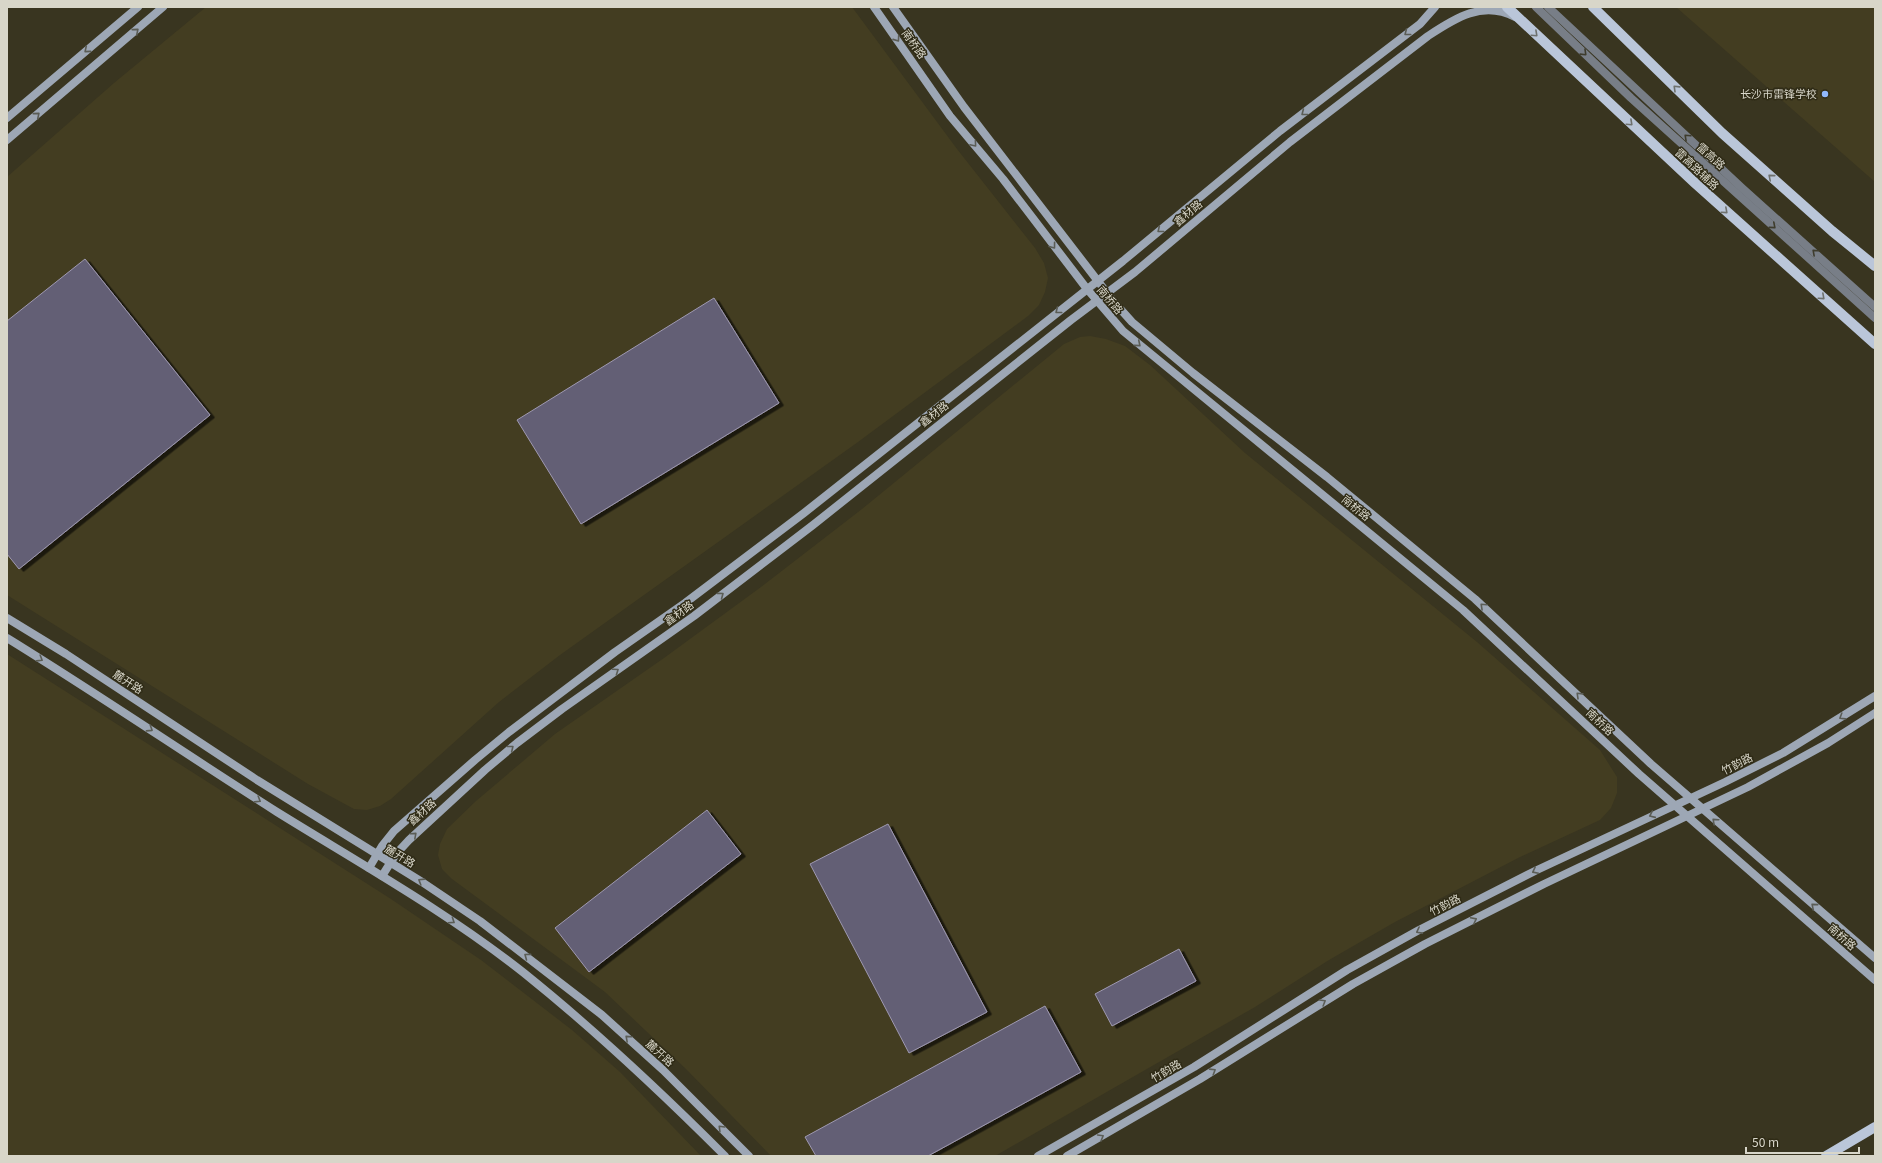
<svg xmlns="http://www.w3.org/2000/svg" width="1882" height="1163" font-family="Georgia,'Noto Sans SC',serif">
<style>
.built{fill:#433d21}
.building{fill:#645f75;stroke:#9e99b1;filter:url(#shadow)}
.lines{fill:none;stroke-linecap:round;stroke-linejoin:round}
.tertiary{stroke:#787e87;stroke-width:8}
.secondary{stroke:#9da7b5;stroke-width:8}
.primary{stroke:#bac6d9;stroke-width:10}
.oneway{stroke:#5b5d56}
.oneway2{stroke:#6e716e}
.oneway3{stroke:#3e3c2d}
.poi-dot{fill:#90b8fd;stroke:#2f2b16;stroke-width:1.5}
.labels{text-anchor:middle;stroke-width:3;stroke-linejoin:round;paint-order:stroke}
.street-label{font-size:11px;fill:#d8d6c9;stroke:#2f2b16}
.poi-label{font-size:11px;fill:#d8d6c9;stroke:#2f2b16;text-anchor:end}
</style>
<defs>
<filter id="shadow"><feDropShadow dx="4.5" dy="2.5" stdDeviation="0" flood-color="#0009"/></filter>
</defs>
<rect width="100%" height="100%" fill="#393520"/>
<g class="built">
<polygon points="206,7 852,7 957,149 1035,248 1044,263 1048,278 1045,292 1039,305 1028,316 858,442 560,655 499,702 391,799 380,806 367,810 354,809 308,784 7,595 7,177 114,83"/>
<polygon points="1676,7 1875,7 1875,182"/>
<polygon points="1090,336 1106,339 1125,346 1150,365 1245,453 1477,642 1600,750 1617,777 1617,793 1611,808 1600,820 1520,857 1395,922 1329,960 1255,1007 995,1156 771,1156 686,1069 605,992 452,879 442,869 438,855 440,844 447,829 476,801 555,734 664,658 761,587 862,509 1064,344 1080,337"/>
<polygon points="7,654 391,899 481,960 572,1030 620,1072 701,1156 7,1156"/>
</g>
<g class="building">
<polygon points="85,259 210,415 19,569 7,554 7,321"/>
<polygon points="714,298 779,403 581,524 517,420"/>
<polygon points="707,810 741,854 589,972 555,928"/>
<polygon points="888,824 987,1012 909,1053 810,864"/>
<polygon points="1179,949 1196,981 1112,1026 1095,994"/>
<polygon points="1045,1006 1081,1072 928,1156 816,1156 805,1137"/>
</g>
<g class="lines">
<g class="tertiary">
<polyline points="1536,7 1631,98 1875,318"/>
<polyline points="1548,7 1742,188 1875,307"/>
</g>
<g class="secondary">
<polyline points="874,7 950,116 1003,179 1087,289 1123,331 1463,610 1639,774 1875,980"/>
<polyline points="893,7 964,107 1114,302 1132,322 1193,373 1327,477 1475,599 1651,764 1875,958"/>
<polyline points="7,118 138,7"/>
<polyline points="7,140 163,7"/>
<polyline points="7,618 66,654 257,780 422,882 480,921 602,1015 663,1070 749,1156"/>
<path d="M7,638c91,56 180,117 270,174 84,52 170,100 247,161 71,57 137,119 201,183"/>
<polyline points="369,868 382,846 394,831 475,760 509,732 615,652 685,603 804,513 1123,261 1280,131 1420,24 1435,7"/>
<path d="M382,876l14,-22 13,-14 76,-70 32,-27 45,-34 132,-93 119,-91 258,-205 64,-48 155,-130 138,-106c27,-18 55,-36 87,-19"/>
<polyline points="1038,1156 1194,1067 1347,970 1419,930 1537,870 1725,782 1783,753 1875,696"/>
<polyline points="1067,1156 1200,1079 1353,984 1425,944 1544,884 1748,787 1828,743 1875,713"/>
</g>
<g class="primary">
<polyline points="1507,7 1696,184 1875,344"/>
<polyline points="1593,7 1722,133 1832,231 1875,266"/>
<polyline points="1826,1156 1875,1127"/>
</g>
</g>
<defs><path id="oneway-chevron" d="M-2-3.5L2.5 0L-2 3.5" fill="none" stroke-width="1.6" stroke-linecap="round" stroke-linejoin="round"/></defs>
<g class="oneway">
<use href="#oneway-chevron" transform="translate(136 31) rotate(-40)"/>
<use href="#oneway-chevron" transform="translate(1407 33) rotate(142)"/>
<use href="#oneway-chevron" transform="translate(897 39) rotate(55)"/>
<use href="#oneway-chevron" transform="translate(87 50) rotate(140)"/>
<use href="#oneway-chevron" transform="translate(1304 113) rotate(142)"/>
<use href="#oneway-chevron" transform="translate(37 115) rotate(-40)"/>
<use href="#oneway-chevron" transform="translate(974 144) rotate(50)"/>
<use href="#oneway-chevron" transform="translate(1160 230) rotate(141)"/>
<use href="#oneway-chevron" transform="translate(1053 246) rotate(53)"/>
<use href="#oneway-chevron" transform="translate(1058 311) rotate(142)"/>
<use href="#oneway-chevron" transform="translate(1138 344) rotate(40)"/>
<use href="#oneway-chevron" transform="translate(721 595) rotate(-37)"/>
<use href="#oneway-chevron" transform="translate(1483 606) rotate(-137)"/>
<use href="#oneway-chevron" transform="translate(40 659) rotate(32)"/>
<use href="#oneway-chevron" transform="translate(616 671) rotate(-35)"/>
<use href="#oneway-chevron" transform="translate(1579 695) rotate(-136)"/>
<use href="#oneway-chevron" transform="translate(1842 717) rotate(148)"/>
<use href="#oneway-chevron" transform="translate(150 729) rotate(33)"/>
<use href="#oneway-chevron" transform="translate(511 748) rotate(-39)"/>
<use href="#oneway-chevron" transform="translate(258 800) rotate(32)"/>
<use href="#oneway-chevron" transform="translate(1652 815) rotate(156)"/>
<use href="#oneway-chevron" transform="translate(1715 821) rotate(-138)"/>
<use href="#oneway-chevron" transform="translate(414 835) rotate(-42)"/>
<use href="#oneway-chevron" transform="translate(1535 871) rotate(153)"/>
<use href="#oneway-chevron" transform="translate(421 881) rotate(-148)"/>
<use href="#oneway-chevron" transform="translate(1814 906) rotate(-140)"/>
<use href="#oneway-chevron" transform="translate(1474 920) rotate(-27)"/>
<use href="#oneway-chevron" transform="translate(452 921) rotate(34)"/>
<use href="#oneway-chevron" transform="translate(1419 931) rotate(152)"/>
<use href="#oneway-chevron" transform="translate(527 956) rotate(-143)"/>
<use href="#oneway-chevron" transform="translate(1323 1002) rotate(-31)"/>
<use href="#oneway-chevron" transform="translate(628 1038) rotate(-138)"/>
<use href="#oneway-chevron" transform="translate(1213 1071) rotate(-32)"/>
<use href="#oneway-chevron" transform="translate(721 1128) rotate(-135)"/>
<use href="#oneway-chevron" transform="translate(1101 1137) rotate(-30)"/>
</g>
<g class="oneway2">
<use href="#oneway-chevron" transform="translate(1535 34) rotate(43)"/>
<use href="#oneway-chevron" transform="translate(1676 88) rotate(-136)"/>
<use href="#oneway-chevron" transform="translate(1630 123) rotate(43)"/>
<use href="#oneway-chevron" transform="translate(1771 177) rotate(-139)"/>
<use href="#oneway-chevron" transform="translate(1725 211) rotate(42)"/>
<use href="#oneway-chevron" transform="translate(1822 297) rotate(42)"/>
</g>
<g class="oneway3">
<use href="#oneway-chevron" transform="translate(1584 53) rotate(44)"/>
<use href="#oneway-chevron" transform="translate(1687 137) rotate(-137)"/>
<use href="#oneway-chevron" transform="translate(1773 226) rotate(41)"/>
<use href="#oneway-chevron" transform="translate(1815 252) rotate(-138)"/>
</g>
<circle class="poi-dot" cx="1825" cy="94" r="4"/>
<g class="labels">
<g class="street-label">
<text transform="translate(914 44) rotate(55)" y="4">南桥路</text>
<text transform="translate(1711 156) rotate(42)" y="4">雷高路</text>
<text transform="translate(1697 169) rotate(43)" y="4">雷高路辅路</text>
<text transform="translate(1188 213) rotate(-40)" y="4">鑫材路</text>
<text transform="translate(1110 300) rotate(50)" y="4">南桥路</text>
<text transform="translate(934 414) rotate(-38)" y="4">鑫材路</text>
<text transform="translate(1356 508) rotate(39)" y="4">南桥路</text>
<text transform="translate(679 613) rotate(-36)" y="4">鑫材路</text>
<text transform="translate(128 682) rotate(33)" y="4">麓开路</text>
<text transform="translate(1600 722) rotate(43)" y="4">南桥路</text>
<text transform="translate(1737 764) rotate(-27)" y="4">竹韵路</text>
<text transform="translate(422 812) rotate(-42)" y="4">鑫材路</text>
<text transform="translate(400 856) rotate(31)" y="4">麓开路</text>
<text transform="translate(1445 905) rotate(-27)" y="4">竹韵路</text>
<text transform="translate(1842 937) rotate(41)" y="4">南桥路</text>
<text transform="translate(660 1053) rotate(42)" y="4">麓开路</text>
<text transform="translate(1166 1071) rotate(-30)" y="4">竹韵路</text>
</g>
<g class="poi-label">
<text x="1817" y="98">长沙市雷锋学校</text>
</g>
</g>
<rect width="1882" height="1163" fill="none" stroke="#d8d6c9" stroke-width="16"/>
<path d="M1746 1147v6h113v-6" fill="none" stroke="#d8d6c9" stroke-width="2"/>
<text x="1752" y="1147" font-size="12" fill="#d8d6c9" stroke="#2f2b16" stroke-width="3" paint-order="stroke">50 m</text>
</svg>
